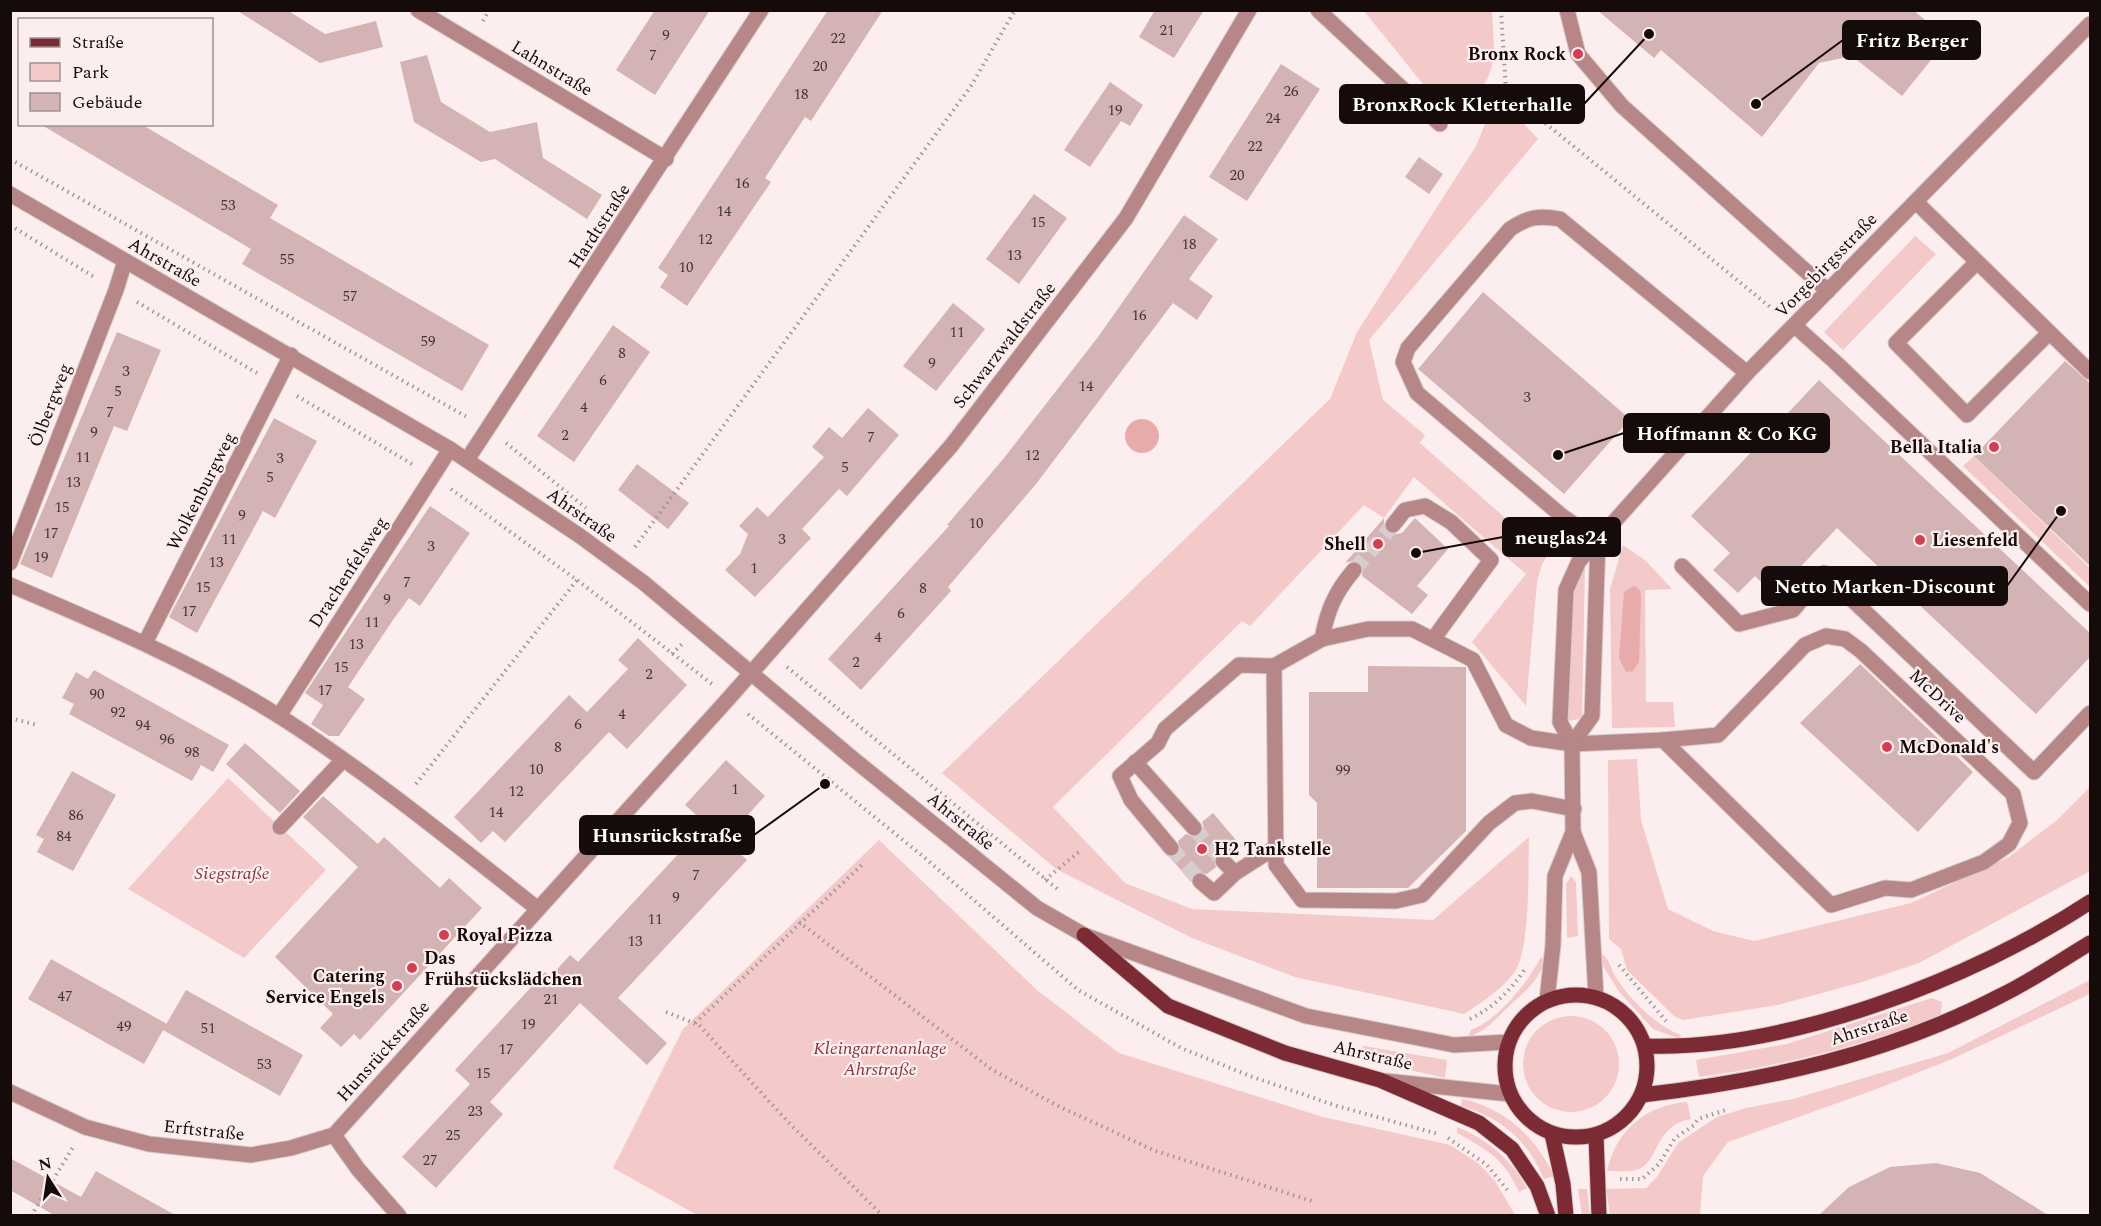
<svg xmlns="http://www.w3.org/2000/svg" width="2101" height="1226" font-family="Spectral,serif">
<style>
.green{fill:#f3c9c9}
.water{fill:#e8abac}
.building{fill:#d3b3b4}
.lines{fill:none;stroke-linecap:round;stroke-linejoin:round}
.minor-tunnel{stroke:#d9cccc;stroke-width:15;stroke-dasharray:15 8;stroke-linecap:butt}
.minor-casing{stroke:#d7caca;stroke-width:17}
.major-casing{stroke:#d7caca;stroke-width:17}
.path{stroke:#a29696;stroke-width:4;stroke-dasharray:1.5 4.5;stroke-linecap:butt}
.minor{stroke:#b78788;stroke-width:15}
.major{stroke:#7c2b34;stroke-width:15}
.poi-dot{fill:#d04052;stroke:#fceeee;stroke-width:2}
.labels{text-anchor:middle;stroke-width:4.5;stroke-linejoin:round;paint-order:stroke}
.number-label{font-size:15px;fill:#443535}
.poi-label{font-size:18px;font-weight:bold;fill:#150b0b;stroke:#fceeee;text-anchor:start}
.street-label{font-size:18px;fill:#150b0b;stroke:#fceeee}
.park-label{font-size:18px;font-style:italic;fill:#80373d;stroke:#fceeee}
.leader{fill:none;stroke:#150b0b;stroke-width:2}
.callout-dot{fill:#150b0b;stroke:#fceeee;stroke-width:2}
.callout{fill:#150b0b;stroke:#150b0b;stroke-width:2}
.callout-label{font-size:20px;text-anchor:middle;font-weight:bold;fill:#fff}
</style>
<rect width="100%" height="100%" fill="#fceeee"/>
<g class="green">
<path d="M1364,11h128c2,41 8,61 -23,93h-30z"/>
<path d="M1511,109l27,30 -169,201 14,60 42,35 -5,8 116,102 11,-12 13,5 -18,26 -5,18 -11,124 -54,-64 54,-68 -112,-97 -30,41 -20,-13 -114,121 -8,-5 -189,186 72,76 67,26 241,11 96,-83c-1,32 2,113 -15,136 -13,17 -33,30 -50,41l-169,-37 -103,-39 -136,-69 -114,-96 388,-374 27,-67 119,-186 9,-22z"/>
<polygon points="1915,236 1936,254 1843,350 1824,332"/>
<polygon points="1974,456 2090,568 2090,587 1963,466"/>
<polygon points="1623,545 1646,561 1672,589 1645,590 1646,702 1673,702 1675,727 1612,728 1610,589"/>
<polygon points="1585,565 1582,718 1570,721 1567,717 1573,595"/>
<polygon points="1637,759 1641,820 1668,909 1713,931 1754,941 1911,903 2009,857 2057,820 2090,787 2090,871 1919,963 1862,982 1778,1005 1683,1020 1674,1016 1627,970 1621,949 1609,939 1608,760"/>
<polygon points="228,778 326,870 244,958 128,889"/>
<polygon points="879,840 1037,990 1119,1053 1323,1117 1450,1145 1478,1163 1495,1181 1515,1215 697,1215 613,1168 683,1029"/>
<polygon points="1571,876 1576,882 1578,936 1567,938 1566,884"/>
<path d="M1602,954c8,6 8,12 12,20 13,23 42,52 67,61l-1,4 -27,-10 -33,-36 -17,-27z"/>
<path d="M1541,957l5,3c-11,26 -22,32 -41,50 -12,12 -19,21 -37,27l3,-7c27,-10 57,-48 70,-73z"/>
<polygon points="2090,980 2090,994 1952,1059 1877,1089 1728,1142 1703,1176 1700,1215 1610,1215 1606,1189 1646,1188 1657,1177 1678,1143 1717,1117 1746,1108 1793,1099 1948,1053"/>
<path d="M1932,998l10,4 -1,12 -4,4c-80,28 -154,48 -238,59l-3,-17 91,-16z"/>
<circle cx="1571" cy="1064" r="48"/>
<polygon points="1364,1046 1447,1060 1445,1078 1361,1059 1357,1052"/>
<path d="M1462,1099c43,9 74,38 92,77l-10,3c-16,-38 -43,-62 -83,-73z"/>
<path d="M1687,1102l4,17c-34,5 -33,40 -50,49 -9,5 -24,3 -34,3 9,-40 38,-66 80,-69z"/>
<path d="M1457,1127c30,12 54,32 70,61l-8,4c-15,-33 -31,-42 -62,-59z"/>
<polygon points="1578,1189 1587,1189 1590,1215 1582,1215"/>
</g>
<g class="water">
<circle cx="1142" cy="436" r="17"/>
<polygon points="1634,586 1639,589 1641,595 1639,662 1633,671 1626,672 1619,658 1624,592"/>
</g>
<g class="building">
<polygon points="236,10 287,10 325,34 376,21 383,47 320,63"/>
<polygon points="655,10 710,10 655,95 616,70"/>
<polygon points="828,10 883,10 811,121 805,117 765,178 771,182 687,306 660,287 668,275 658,268"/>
<polygon points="1155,10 1204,10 1174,58 1139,37"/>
<polygon points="1597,10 1913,10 1948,39 1902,96 1852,56 1819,63 1762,137 1661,50 1654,58"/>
<polygon points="427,55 441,102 490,132 537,122 543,158 602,195 587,219 495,159 481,162 414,122 400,62"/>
<polygon points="1281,64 1320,89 1247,201 1209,177"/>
<polygon points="1110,82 1143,105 1130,126 1121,121 1090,167 1064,150"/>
<polygon points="40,124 141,124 278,205 270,218 489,345 462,391 242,264 251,249"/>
<polygon points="1419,157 1443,174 1429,194 1405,177"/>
<polygon points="1034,194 1067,218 1019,284 986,259"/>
<polygon points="1184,215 1218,239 1189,279 1213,296 1197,320 1173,303 1036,484 948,587 951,591 861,690 828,659 949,526 947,525 1004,458 1098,337"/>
<polygon points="1483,292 1630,419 1564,494 1418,369"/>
<polygon points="953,303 985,329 936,391 903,366"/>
<polygon points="613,325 650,352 574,462 537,436"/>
<polygon points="117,332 161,350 127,431 114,426 52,578 20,564"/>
<polygon points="2065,361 2091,384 2091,567 1974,456"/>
<polygon points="1819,380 2091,634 2091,656 2036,714 1837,528 1774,595 1755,576 1738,593 1713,570 1730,553 1691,516"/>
<polygon points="868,408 899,435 847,496 839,489 802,529 811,538 755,597 725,570 740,554 748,534 739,526 757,507 768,517 824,457 812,447 829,427 842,438"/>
<polygon points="274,418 317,441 275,518 263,511 197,633 169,617"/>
<polygon points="637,464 689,503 668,529 618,490"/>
<polygon points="430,506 470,533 420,606 409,598 393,620 348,687 365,699 339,736 329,736 311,724 323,705 305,693"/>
<polygon points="1384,518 1384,529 1392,535 1402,533 1415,518 1448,549 1417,586 1428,595 1412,614 1362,576 1363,567 1360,562 1355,560 1345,563"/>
<polygon points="638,638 687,685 627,749 609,732 505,842 493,831 481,843 454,817 569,695 587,712 628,669 618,660"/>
<polygon points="1860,664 1973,772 1918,832 1800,723"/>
<polygon points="1368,666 1466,667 1466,831 1408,888 1317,888 1317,803 1309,795 1309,692 1368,692"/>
<polygon points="94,670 229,745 213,772 201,765 192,781 69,714 74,704 62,698 76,672 88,679"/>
<polygon points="245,743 300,791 280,813 226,764"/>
<polygon points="726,760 765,796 725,840 747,860 618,998 667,1043 647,1065 580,1003 490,1102 503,1114 436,1188 402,1157 470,1084 455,1070 545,972 551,976 570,955 578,962 706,824 685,805"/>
<polygon points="72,771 116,795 73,871 37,852 44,839 36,835"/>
<polygon points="323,796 378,844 384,837 440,888 449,878 482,908 360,1040 354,1034 341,1047 320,1028 333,1014 275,957 358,867 303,817"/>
<polygon points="1213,813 1241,846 1230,855 1225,852 1217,854 1214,859 1216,867 1207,874 1196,872 1191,882 1170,857 1180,852 1178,841 1186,834 1195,838 1201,835 1204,827 1202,822"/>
<polygon points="51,959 167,1024 164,1028 186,990 303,1055 280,1096 163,1030 144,1064 28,999"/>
<polygon points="10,1158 81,1197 96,1171 175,1215 54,1215 10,1190"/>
<polygon points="1936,1163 1980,1173 2048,1215 1819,1215 1849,1187 1890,1167"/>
</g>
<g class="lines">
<g class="minor-tunnel">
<polyline points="1354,570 1393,525"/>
<polyline points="1194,828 1223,861"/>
<polyline points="1171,848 1200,881"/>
</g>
<defs>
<g id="minor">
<polyline points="418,10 666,159"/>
<polyline points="1318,10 1440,124"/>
<polyline points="1567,10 1578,54 1622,106 1828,291"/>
<polyline points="10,194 450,449 580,536 644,583 852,758 1037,908 1084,935 1306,1016 1454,1045 1508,1042"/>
<polyline points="1916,202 2090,372"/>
<polyline points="1976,263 1896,343 1967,415 2049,333"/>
<polyline points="1795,326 1834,361 2090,604"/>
<polyline points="467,460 761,10"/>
<polyline points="1393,525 1405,510 1425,506 1451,522 1491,560 1434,638"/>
<path d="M1598,541l-36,-25 -145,-123 -14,-31 5,-14 102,-119c18,-12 29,-14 50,-10l187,154"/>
<polyline points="10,563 116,290 125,261"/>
<polyline points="1682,566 1739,624 1793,610 1824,573 2034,772 2090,713"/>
<path d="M10,585c92,39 185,78 269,131 91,58 175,127 259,193"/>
<polygon points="1826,636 1845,639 1861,651 2013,794 2020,823 2009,844 1984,862 1911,890 1885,888 1831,905 1663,740 1718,735 1805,645"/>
<path d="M1322,639c5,-28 13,-47 32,-69"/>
<polyline points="145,643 291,355"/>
<polyline points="279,716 450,449"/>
<polyline points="1572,744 1592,716 1598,541"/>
<polyline points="1135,762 1194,828"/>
<polyline points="1574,809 1532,801 1515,803 1489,823 1422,895 1396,901 1302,900 1276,865 1274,666 1322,639 1368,629 1412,629 1473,660 1506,725 1531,738 1572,744 1663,740"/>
<polyline points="280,827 342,761"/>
<polyline points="1573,832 1589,872 1596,997"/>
<polyline points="1171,848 1131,800 1120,776 1158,743 1165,729 1239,665 1274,666"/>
<polyline points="1223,861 1235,873"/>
<polyline points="1200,881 1214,893 1235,873 1276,847"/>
<polyline points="1547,1000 1553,945 1555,876 1573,832 1572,744 1560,722 1566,590 1579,561 1747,373 2090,24"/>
<polyline points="1386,1081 1509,1094"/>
<polyline points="10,1092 85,1127 149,1144 251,1155 291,1148 334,1135"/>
<polyline points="334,1135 729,698 951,446 1126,218 1249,10"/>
<polyline points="334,1135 358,1169 399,1216"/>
</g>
<g id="major">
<polyline points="1084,935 1168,1006 1285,1053 1380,1080 1479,1123 1512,1149 1537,1186 1548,1216"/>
<circle cx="1576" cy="1066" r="71"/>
<path d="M1645,1046c141,5 328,-67 445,-144"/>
<path d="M1642,1095c123,-14 247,-41 358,-99 31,-15 60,-35 90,-53"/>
<polyline points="1552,1134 1563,1184 1566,1216"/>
<polyline points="1596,1135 1599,1216"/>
</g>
</defs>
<use href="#minor" class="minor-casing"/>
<use href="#major" class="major-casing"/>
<g class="path">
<polyline points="1501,10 1506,91 1775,311"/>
<polyline points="483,21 489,10"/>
<polyline points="1462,114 1506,91"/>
<polyline points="10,159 467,417"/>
<polyline points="10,225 94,277"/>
<polyline points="137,302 257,373"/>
<polyline points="297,396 412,464"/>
<polyline points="506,443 586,508"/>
<polyline points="451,489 577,580 712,684"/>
<polyline points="635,547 971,86 1015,10"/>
<polyline points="672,654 682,644"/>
<polyline points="787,667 1060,891"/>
<polyline points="748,714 925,858 1078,990 1181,1048 1250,1076 1334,1105 1438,1134"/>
<polyline points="10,718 37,725"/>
<polyline points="416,784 577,580"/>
<polyline points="1045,880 1081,850"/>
<polyline points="799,922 991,1069 1056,1105 1153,1150 1315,1202"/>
<polyline points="1619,965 1666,1021"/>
<polyline points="666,1012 699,1025 790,1124 883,1216"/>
<path d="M1470,1019c24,-12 40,-28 55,-50"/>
<polyline points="695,1023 865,862"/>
<polyline points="1448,1138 1487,1165 1509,1192"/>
<polyline points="1620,1179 1642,1179 1659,1164 1675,1138 1694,1125 1698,1119 1729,1109"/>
<polyline points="31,1216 73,1147"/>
</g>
<use href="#minor" class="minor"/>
<use href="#major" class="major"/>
</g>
<g class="poi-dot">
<circle cx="1578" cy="54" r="6"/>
<circle cx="1994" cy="447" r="6"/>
<circle cx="1920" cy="540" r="6"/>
<circle cx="1378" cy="544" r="6"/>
<circle cx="1887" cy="747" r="6"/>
<circle cx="1202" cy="849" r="6"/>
<circle cx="444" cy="935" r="6"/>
<circle cx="412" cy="968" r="6"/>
<circle cx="397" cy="986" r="6"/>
</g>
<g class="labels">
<g class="number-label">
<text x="1167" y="35">21</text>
<text x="666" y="40">9</text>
<text x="838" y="43">22</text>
<text x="653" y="60">7</text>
<text x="820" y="71">20</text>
<text x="1291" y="96">26</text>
<text x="801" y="99">18</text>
<text x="1115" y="115">19</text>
<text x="1273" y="123">24</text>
<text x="1255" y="151">22</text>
<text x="1237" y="180">20</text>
<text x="742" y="188">16</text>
<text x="228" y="210">53</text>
<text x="724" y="216">14</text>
<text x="1038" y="227">15</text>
<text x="705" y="244">12</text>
<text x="1189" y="249">18</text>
<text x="1014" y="260">13</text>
<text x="287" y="264">55</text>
<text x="686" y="272">10</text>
<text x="350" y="301">57</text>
<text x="1139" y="320">16</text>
<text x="957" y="337">11</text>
<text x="428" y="346">59</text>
<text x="622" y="358">8</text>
<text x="932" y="368">9</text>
<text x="126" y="376">3</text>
<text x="603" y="385">6</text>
<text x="1086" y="391">14</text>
<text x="118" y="396">5</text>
<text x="1527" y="402">3</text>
<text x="584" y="412">4</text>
<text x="110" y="417">7</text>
<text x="94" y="437">9</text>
<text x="565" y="440">2</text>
<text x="871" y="442">7</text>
<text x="1032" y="460">12</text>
<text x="83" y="462">11</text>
<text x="280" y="463">3</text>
<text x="845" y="472">5</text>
<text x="270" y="482">5</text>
<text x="73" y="487">13</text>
<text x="62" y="512">15</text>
<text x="242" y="520">9</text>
<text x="976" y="528">10</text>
<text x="51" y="538">17</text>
<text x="229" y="544">11</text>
<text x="782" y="544">3</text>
<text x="431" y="551">3</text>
<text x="41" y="562">19</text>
<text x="216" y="567">13</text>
<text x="754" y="573">1</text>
<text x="407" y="587">7</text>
<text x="203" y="592">15</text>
<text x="923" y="593">8</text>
<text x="387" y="604">9</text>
<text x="189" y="616">17</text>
<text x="901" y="618">6</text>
<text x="372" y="627">11</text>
<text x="878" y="642">4</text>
<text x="356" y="649">13</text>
<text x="856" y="667">2</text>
<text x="341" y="672">15</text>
<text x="649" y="679">2</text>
<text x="325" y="695">17</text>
<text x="97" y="699">90</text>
<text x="118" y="717">92</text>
<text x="622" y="719">4</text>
<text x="578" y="729">6</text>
<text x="143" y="730">94</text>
<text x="167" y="744">96</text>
<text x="558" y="752">8</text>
<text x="192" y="757">98</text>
<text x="536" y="774">10</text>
<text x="1343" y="775">99</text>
<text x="735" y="794">1</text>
<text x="516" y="796">12</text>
<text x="496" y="817">14</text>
<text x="76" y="820">86</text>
<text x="64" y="841">84</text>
<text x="696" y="880">7</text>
<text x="676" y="902">9</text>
<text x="655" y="924">11</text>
<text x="635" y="946">13</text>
<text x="65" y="1001">47</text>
<text x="551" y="1004">21</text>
<text x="528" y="1029">19</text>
<text x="124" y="1031">49</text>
<text x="208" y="1033">51</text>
<text x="506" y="1054">17</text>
<text x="264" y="1069">53</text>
<text x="483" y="1078">15</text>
<text x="475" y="1116">23</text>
<text x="453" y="1140">25</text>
<text x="430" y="1165">27</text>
</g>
<g class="poi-label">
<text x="1566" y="60" text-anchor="end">Bronx Rock</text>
<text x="1982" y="453" text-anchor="end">Bella Italia</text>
<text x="1932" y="546">Liesenfeld</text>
<text x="1366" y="550" text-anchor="end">Shell</text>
<text x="1899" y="753">McDonald's</text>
<text x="1214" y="855">H2 Tankstelle</text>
<text x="456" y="941">Royal Pizza</text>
<text x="424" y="964">Das<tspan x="424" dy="21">Frühstückslädchen</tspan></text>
<text x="385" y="982" text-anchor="end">Catering<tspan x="385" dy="21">Service Engels</tspan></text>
</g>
<g class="street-label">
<text transform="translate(552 68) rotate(31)" y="6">Lahnstraße</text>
<text transform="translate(599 226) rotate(-57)" y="6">Hardtstraße</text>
<text transform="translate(165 262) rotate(30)" y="6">Ahrstraße</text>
<text transform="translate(1826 265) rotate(-46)" y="6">Vorgebirgsstraße</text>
<text transform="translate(1004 345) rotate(-52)" y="6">Schwarzwaldstraße</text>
<text transform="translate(50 405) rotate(-69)" y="6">Ölbergweg</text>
<text transform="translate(201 491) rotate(-63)" y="6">Wolkenburgweg</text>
<text transform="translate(582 515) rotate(35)" y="6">Ahrstraße</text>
<text transform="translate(348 572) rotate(-57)" y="6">Drachenfelsweg</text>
<text transform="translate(1938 696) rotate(43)" y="6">McDrive</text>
<text transform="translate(961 821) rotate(39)" y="6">Ahrstraße</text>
<text transform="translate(1869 1027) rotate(-18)" y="6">Ahrstraße</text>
<text transform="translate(383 1051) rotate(-48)" y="6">Hunsrückstraße</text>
<text transform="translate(1373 1055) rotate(13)" y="6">Ahrstraße</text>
<text transform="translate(204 1130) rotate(6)" y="6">Erftstraße</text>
</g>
<g class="park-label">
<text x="232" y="879">Siegstraße</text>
<text x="880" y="1054">Kleingartenanlage<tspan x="880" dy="21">Ahrstraße</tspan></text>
</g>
</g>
<path class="leader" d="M1756 104L1843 40M1649 34L1584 104M1558 455L1624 433M1416 553L1503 537M2061 511L2007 586M825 784L754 835"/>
<g class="callout-dot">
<circle cx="1756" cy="104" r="6"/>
<circle cx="1649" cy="34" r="6"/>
<circle cx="1558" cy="455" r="6"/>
<circle cx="1416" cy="553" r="6"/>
<circle cx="2061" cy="511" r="6"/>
<circle cx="825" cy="784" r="6"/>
</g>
<g class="callout">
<rect x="1843" y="21" width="137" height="38" rx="6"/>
<rect x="1340" y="85" width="244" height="38" rx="6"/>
<rect x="1624" y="414" width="205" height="38" rx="6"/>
<rect x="1503" y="518" width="117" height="38" rx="6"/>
<rect x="1762" y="567" width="245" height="38" rx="6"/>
<rect x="580" y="816" width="174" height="38" rx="6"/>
</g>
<g class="callout-label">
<text x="1912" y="47">Fritz Berger</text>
<text x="1462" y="111">BronxRock Kletterhalle</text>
<text x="1727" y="440">Hoffmann &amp; Co KG</text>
<text x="1561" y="544">neuglas24</text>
<text x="1885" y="593">Netto Marken-Discount</text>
<text x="667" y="842">Hunsrückstraße</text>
</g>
<rect width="2101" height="1226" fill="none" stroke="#150b0b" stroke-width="24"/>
<rect x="18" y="18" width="195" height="108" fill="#fceeee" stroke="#a09393" stroke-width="1.5"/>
<rect x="30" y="38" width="30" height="9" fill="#7c2b34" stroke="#a09393" stroke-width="1.5"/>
<text x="72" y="48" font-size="18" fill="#150b0b">Straße</text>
<rect x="30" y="63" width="30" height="18" fill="#f3c9c9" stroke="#a09393" stroke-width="1.5"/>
<text x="72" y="78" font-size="18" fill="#150b0b">Park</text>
<rect x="30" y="93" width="30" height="18" fill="#d3b3b4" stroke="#a09393" stroke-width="1.5"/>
<text x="72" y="108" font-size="18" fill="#150b0b">Gebäude</text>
<g transform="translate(48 1178) rotate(348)" stroke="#fceeee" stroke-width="4.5" paint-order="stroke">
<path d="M0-4.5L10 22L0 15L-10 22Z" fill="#150b0b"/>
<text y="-9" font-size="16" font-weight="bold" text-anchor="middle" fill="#150b0b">N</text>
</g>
</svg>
